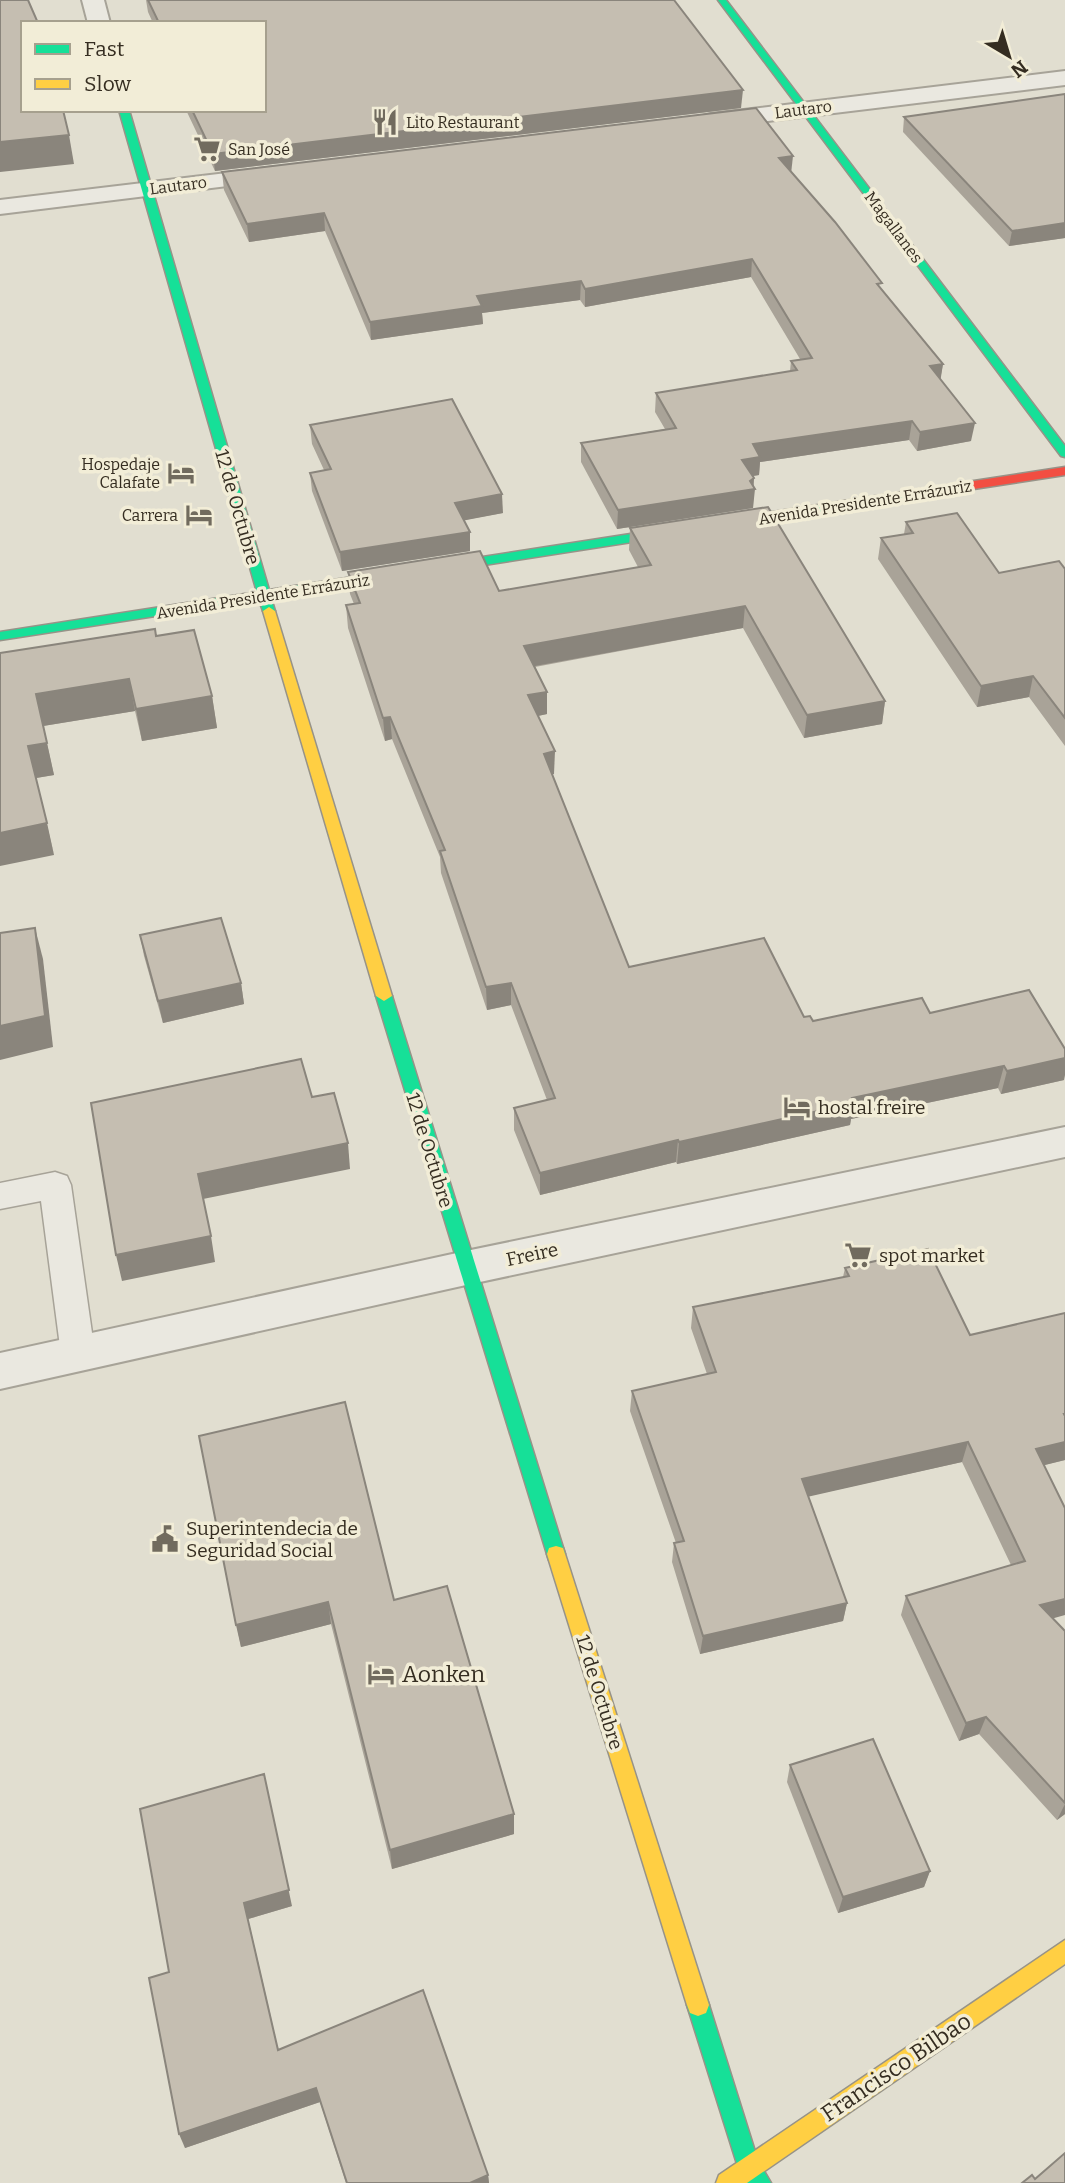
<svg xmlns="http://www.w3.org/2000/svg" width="1065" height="2183" font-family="Bitter,serif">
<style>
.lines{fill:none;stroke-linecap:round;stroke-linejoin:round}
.lane-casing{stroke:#a7a398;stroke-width:3}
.street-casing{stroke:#a7a398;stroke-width:4}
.fast-casing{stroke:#979388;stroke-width:3}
.slow-casing{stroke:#979388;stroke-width:3}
.jam-casing{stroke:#979388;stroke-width:3}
.lane{fill:#eae8e0;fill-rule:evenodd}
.street{fill:#eae8e0;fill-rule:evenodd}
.fast{fill:#16e098;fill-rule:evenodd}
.slow{fill:#ffcf43;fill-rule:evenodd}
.jam{fill:#f24e42;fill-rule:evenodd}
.wall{fill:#a9a398}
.shaded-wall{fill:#8a857c}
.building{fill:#c5beb1;stroke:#8a857c;stroke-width:2}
.labels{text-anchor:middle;stroke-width:7;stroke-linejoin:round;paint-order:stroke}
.far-street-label{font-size:16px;fill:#352d21;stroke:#f2edd7}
.far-poi-label{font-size:16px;fill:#352d21;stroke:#f2edd7;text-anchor:start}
.street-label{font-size:19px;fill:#352d21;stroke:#f2edd7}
.poi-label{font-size:19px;fill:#352d21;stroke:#f2edd7;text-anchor:start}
.near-poi-label{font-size:23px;fill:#352d21;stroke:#f2edd7;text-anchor:start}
.near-street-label{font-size:23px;fill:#352d21;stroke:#f2edd7}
</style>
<rect width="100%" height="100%" fill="#e1ded0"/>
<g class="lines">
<defs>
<polygon id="lane" points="55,1172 67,1176 71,1185 95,1354 90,1364 78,1369 66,1364 61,1354 41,1201 0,1209 0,1183"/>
<g id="street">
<polygon points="82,0 104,0 110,23 88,23"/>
<polygon points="1065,71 1065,85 711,128 703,126 699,121 703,116 711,114"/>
<polygon points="276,167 285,169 288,174 285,179 0,214 0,200"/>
<polygon points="1065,1127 1065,1157 466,1285 0,1389 0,1353 466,1251"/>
</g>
<g id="fast">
<polygon points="718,0 726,0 1065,446 1065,457 1061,456"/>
<polygon points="119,110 129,110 269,590 941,486 947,490 941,494 271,598 275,611 269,615 263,611 259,600 0,640 0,632 257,592"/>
<polygon points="384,991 392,996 565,1554 563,1560 556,1562 549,1560 547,1554 376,996"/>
<polygon points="698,1994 706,1997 709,2005 758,2161 771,2183 746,2183 738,2167 687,2005 690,1997"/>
</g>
<g id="slow">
<polygon points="269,607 275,611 392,996 384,1001 376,996 263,611"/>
<polygon points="556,1546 563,1548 565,1554 709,2005 706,2013 698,2016 690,2013 687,2005 547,1554 549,1548"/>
<polygon points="1065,1940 1065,1964 747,2183 716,2183 719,2175"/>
</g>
<polygon id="jam" points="1065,467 1065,475 941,494 935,490 941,486"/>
</defs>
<use href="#lane" class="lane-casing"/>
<use href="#street" class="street-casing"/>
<use href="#fast" class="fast-casing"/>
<use href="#slow" class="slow-casing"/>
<use href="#jam" class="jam-casing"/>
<use href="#lane" class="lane"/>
<use href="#street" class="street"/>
<use href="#fast" class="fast"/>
<use href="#slow" class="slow"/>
<use href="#jam" class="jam"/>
</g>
<g class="wall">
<polygon points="146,0 674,0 741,108 215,171 186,110 264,110 264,23 153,23 148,12"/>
<polygon points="1065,94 1065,238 1009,246 903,132 904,117"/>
<polygon points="222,172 791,172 881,289 943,364 940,380 971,441 917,451 909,440 760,462 759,475 752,476 754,478 753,508 617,529 581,462 581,443 665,429 655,412 656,393 790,371 791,361 800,359 751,277 585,307 580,300 482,313 483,324 371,340 325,231 249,242 224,190"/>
<polygon points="310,425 503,513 464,520 470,532 470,551 342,571 312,491 310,473 324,470 312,444"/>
<polygon points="906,522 999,573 1065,569 1065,746 1029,697 977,707 878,559 881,538 904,534"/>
<polygon points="630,528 885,701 882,724 804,738 743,628 535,667 547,692 547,714 538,716 554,774 552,774 629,967 804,1017 813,1021 930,1013 1064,1080 1001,1094 998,1088 851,1119 850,1125 677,1164 676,1162 540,1195 514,1130 514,1108 547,1100 511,1005 487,1010 441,873 440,857 392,739 385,741 348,628 346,605 354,604 350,594 348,572 499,591 638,567 629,550"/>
<polygon points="156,636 212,696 217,728 142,741 135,711 43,726 54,775 36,778 54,855 0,653"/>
<polygon points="140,935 241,983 244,1004 163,1023 144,956"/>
<polygon points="845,1268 970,1335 1065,1313 1065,1460 1044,1465 1053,1618 1065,1631 1065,1814 1057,1820 979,1734 959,1741 901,1615 906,1596 1011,1565 962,1462 808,1496 847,1603 843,1621 700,1654 672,1562 674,1543 676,1543 630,1411 632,1391 707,1374 691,1328 693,1307 843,1277"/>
<polygon points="199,1436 394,1600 514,1814 514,1834 392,1869 331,1624 241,1647"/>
<polygon points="790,1765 930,1871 924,1887 838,1913 787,1782"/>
<polygon points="140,1809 292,1906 248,1919 278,2049 488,2175 489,2183 346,2183 320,2102 185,2148 169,1972"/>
</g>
<g class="shaded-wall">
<polygon points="743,90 741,108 215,171 213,154"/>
<polygon points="69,135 74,164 0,172 0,142"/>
<polygon points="793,156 791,174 779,158"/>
<polygon points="324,213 325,231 249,242 247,224"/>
<polygon points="1065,223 1065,238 1009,246 1012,231"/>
<polygon points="752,259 751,277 585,307 585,289"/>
<polygon points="581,281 580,300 482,313 483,324 371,340 370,322 477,296"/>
<polygon points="943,364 940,383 930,366"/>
<polygon points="912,421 909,440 760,462 759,475 741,478 742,460 753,444"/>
<polygon points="975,423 971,441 917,451 920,432"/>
<polygon points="754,478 753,489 755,489 753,508 617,529 618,510 750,481"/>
<polygon points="502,494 503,513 456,522 455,503"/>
<polygon points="470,532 470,551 342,571 340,552"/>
<polygon points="745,606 743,628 524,668 524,646"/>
<polygon points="1033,676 1029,697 977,707 981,686"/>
<polygon points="129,679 135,711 43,726 36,694"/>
<polygon points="547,692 547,714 528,718 528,695"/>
<polygon points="212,696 217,728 142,741 136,709"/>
<polygon points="885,701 882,724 804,738 807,715"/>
<polygon points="390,717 392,739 385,741 383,718"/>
<polygon points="47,743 54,775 36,778 28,746"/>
<polygon points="555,751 554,774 544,776 544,754"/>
<polygon points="47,823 54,855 0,866 0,833"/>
<polygon points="35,928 43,959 53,1047 0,1060 0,1026"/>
<polygon points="241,983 244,1004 163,1023 158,1001"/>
<polygon points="511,983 511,1005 487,1010 486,987"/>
<polygon points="1065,1058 1065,1075 1064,1080 1001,1094 1007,1071"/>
<polygon points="1004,1066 998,1088 851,1119 850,1125 677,1164 679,1142 852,1098"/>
<polygon points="678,1140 676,1162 540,1195 540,1173"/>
<polygon points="348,1143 350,1169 203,1199 198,1174"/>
<polygon points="211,1236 215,1262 122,1281 116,1255"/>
<polygon points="968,1442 962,1462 798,1499 802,1479"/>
<polygon points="1065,1442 1065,1460 1029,1469 1036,1449"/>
<polygon points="1065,1599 1065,1615 1033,1624 1040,1605"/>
<polygon points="328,1602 331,1624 241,1647 236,1625"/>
<polygon points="847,1603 843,1621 700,1654 703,1636"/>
<polygon points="986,1717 979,1734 959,1741 966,1723"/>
<polygon points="264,1774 292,1906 248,1919 282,2064 244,1903"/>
<polygon points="1065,1804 1065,1814 1057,1820"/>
<polygon points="514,1814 514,1834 392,1869 390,1850"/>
<polygon points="930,1871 924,1887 838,1913 843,1897"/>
<polygon points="316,2088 320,2102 185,2148 179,2134"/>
<polygon points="488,2175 489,2183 470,2183"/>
</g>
<g class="building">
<polygon points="0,0 28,0 38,23 23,23 23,110 63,110 69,135 0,142"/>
<polygon points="148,0 674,0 743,90 213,154 192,110 264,110 264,23 159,23"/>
<polygon points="1065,94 1065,223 1012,231 904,117"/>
<polygon points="756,108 793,156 779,158 835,222 882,283 877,284 943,364 930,366 975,423 920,432 912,421 753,444 760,457 742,460 754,478 750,481 755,489 618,510 581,443 676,428 656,393 797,370 791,361 812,358 752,259 585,289 581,281 477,296 482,306 370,322 324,213 247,224 222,172"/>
<polygon points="452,399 502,494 455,503 470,532 340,552 310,473 331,469 310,425"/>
<polygon points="768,507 885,701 807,715 745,606 524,646 547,692 528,695 555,751 544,754 629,967 764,938 804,1017 810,1016 813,1021 922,998 930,1013 1029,990 1065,1049 1065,1058 1007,1071 1004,1066 852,1098 854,1103 679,1142 678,1140 540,1173 514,1108 555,1098 511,983 486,987 440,851 445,850 390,717 383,718 346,605 360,603 348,572 480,551 499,591 651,565 630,528"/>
<polygon points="957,513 999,573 1059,561 1065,569 1065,718 1033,676 981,686 881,538 913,533 906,522"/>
<polygon points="155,629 156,636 194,630 212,696 136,709 129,679 36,694 47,743 28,746 47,823 0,833 0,653"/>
<polygon points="221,918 241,983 158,1001 140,935"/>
<polygon points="35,928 45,1016 0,1026 0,933"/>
<polygon points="301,1059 312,1097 334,1093 348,1143 198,1174 211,1236 116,1255 91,1103"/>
<polygon points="928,1249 970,1335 1065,1313 1065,1414 1064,1414 1065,1416 1065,1442 1036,1449 1065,1508 1065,1599 1040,1605 1065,1631 1065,1803 986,1717 966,1723 906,1596 1025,1561 968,1442 802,1479 847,1603 703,1636 674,1543 684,1541 632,1391 716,1372 693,1307 849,1276 845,1268"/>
<polygon points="345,1402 394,1600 447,1586 514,1814 390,1850 328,1602 236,1625 199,1436"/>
<polygon points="873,1739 930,1871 843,1897 790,1765"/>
<polygon points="264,1774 289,1890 244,1903 278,2050 423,1990 488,2175 470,2183 347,2183 316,2088 179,2134 149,1978 169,1972 140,1809"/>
<polygon points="1065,2153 1065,2183 1022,2183 1032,2175 1035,2179"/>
</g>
<defs>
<symbol id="restaurant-bare" viewBox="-9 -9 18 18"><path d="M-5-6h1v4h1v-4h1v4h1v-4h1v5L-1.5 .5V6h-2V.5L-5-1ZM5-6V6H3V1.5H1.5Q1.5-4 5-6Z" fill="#716b5e" stroke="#f2edd7" stroke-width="2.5" paint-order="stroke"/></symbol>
<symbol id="supermarket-bare" viewBox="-9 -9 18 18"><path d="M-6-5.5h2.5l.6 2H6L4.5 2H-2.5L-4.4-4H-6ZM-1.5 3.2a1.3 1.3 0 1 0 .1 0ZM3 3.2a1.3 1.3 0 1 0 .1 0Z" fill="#716b5e" stroke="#f2edd7" stroke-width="2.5" paint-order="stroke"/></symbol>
<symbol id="hotel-bare" viewBox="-9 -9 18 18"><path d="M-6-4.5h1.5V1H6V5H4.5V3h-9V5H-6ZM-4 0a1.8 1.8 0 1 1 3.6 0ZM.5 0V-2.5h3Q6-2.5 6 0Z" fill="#716b5e" stroke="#f2edd7" stroke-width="2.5" paint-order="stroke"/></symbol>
<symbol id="civic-bare" viewBox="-9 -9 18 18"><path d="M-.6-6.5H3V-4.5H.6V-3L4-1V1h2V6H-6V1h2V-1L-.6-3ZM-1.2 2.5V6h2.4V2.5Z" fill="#716b5e" stroke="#f2edd7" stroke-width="2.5" paint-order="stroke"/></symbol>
</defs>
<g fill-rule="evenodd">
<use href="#restaurant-bare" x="366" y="103" width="38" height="38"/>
<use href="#supermarket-bare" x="188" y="130" width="38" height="38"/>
<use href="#hotel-bare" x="162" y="454" width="38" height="38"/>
<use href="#hotel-bare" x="180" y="496" width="38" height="38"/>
<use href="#hotel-bare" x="778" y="1088" width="38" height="38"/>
<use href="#supermarket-bare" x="839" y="1236" width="38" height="38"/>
<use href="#civic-bare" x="146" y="1520" width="38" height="38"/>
<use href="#hotel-bare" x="362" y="1655" width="38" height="38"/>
</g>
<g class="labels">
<g class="far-street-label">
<text transform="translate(803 109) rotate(-7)" y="6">Lautaro</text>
<text transform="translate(178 185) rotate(-7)" y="6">Lautaro</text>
<text transform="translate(894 227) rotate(53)" y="6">Magallanes</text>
<text transform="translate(865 502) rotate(-9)" y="6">Avenida Presidente Errázuriz</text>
<text transform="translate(263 596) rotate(-9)" y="6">Avenida Presidente Errázuriz</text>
</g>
<g class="far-poi-label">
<text x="406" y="128">Lito Restaurant</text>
<text x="228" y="155">San José</text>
<text x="160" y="470" text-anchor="end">Hospedaje<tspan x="160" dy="18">Calafate</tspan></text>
<text x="178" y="521" text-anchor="end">Carrera</text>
</g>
<g class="street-label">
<text transform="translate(238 507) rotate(74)" y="7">12 de Octubre</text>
<text transform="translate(430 1150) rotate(73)" y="7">12 de Octubre</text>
<text transform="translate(532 1254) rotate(-12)" y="7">Freire</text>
<text transform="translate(600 1692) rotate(73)" y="7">12 de Octubre</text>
</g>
<g class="poi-label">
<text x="818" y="1114">hostal freire</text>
<text x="879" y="1262">spot market</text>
<text x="186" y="1535">Superintendecia de<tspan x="186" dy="22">Seguridad Social</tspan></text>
</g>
<g class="near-poi-label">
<text x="402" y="1682">Aonken</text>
</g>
<g class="near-street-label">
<text transform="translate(896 2067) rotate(-34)" y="8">Francisco Bilbao</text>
</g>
</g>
<rect x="21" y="21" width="245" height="91" fill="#f2edd7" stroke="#a6a08e" stroke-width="2"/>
<rect x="35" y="44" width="35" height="10" fill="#16e098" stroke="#a6a08e" stroke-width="2"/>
<text x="84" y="56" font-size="21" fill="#352d21">Fast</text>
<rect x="35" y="79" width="35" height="10" fill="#ffcf43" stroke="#a6a08e" stroke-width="2"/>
<text x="84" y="91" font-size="21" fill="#352d21">Slow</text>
<g transform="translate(1009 56) rotate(142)" stroke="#f2edd7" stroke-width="5" paint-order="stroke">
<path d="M0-5L12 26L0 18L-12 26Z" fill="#352d21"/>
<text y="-10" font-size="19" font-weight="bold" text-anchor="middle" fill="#352d21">N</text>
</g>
</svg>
